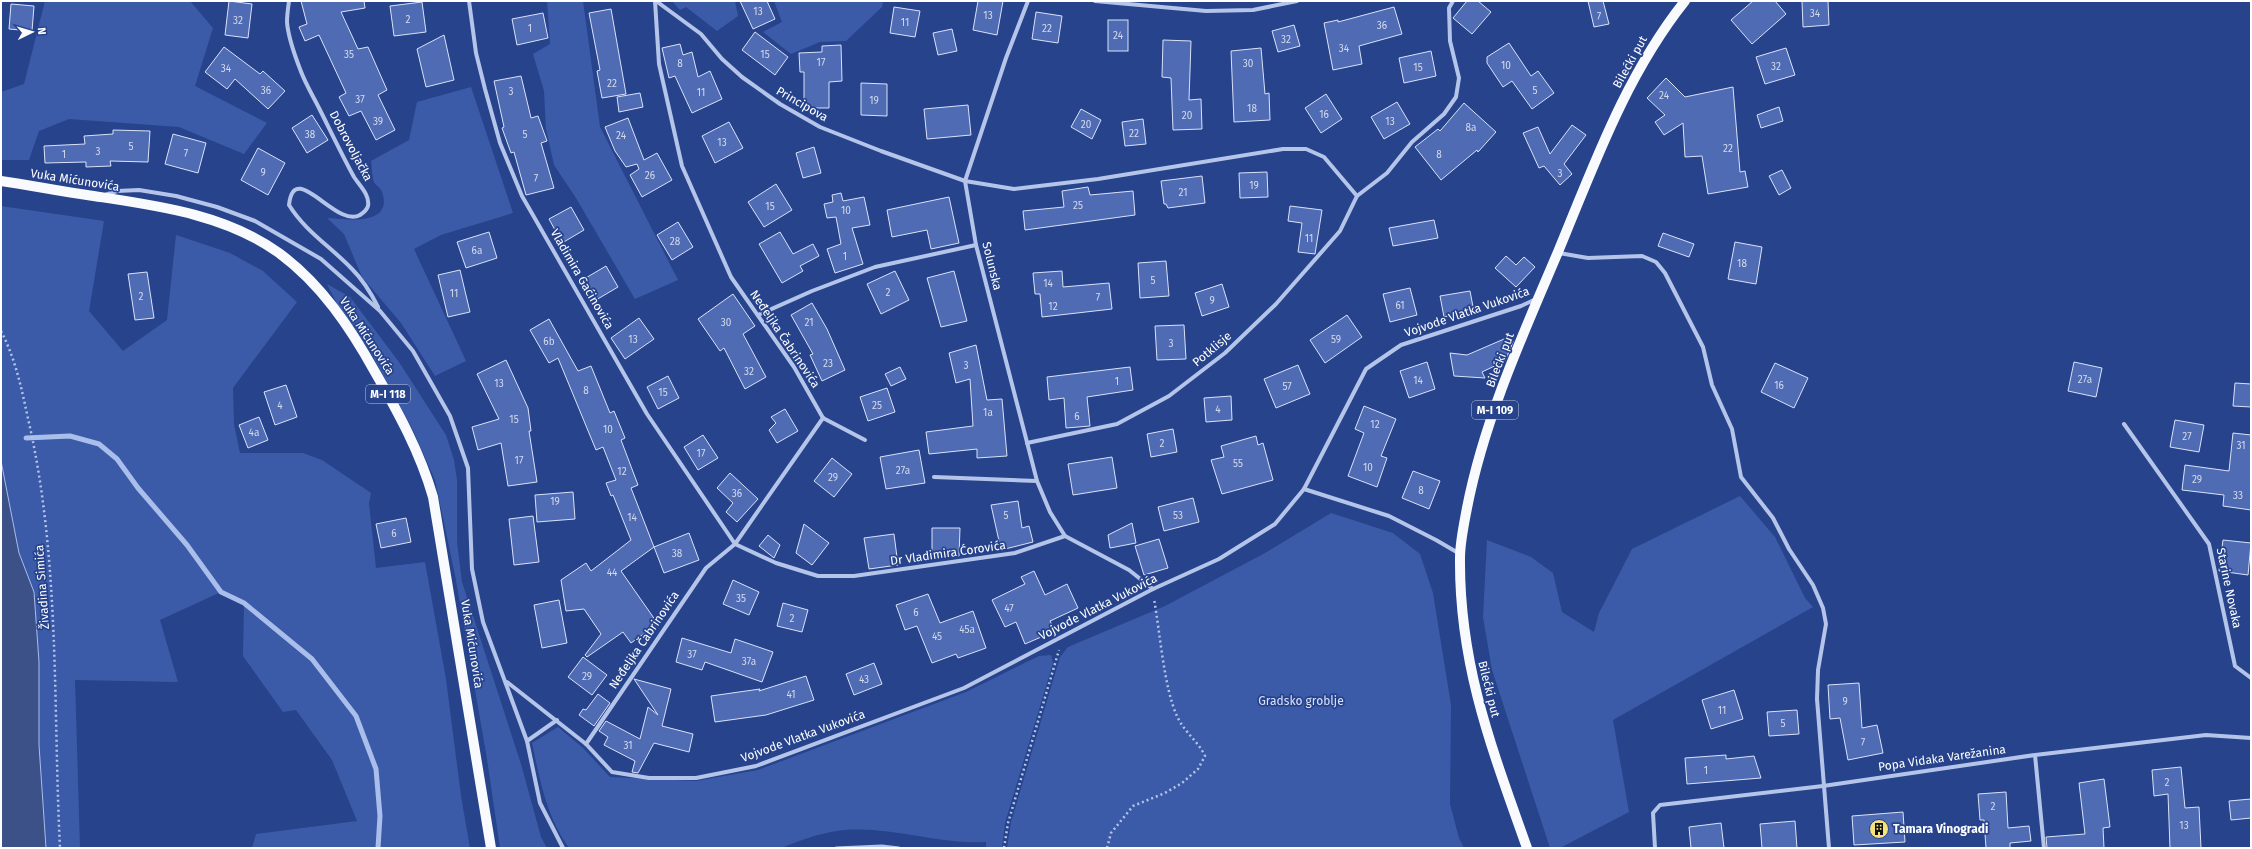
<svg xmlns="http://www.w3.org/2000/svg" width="2252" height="849" font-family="'Fira Sans',sans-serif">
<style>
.green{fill:#3b5ba9}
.water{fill:#3c5187;stroke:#aabeeb}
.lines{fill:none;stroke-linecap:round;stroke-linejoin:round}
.stream{stroke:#aabeeb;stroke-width:5}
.building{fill:#4f6bb3;stroke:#dae2f8}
.path{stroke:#b5c5ea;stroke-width:2.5;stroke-dasharray:2 3;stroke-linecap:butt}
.service{stroke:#b5c5ea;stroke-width:3}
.minor{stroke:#b5c5ea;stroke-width:4}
.primary{stroke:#f9fafe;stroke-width:10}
.labels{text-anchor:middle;stroke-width:3.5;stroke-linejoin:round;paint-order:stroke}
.number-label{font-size:10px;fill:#d3daec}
.shield{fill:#26438c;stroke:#bec7dc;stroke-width:1}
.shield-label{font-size:11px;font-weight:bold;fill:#fff}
.street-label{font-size:12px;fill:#fff;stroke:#26438c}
.park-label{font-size:12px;fill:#dae2f8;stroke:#26438c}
.poi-label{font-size:12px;font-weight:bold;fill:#fff;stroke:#26438c;text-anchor:start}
</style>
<rect width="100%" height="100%" fill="#26438c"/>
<g class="green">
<polygon points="45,1 190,1 213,28 195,86 267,123 244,154 179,127 69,119 39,131 29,160 1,160 1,92 24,84"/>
<polygon points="547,1 583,1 600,127 678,280 635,299 576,198 554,165 546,129 544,91 533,54 550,44"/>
<polygon points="672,1 735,1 738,16 717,31 686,7 680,10"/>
<polygon points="774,1 883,1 882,7 846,41 820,42 791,54 763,32 782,22"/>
<path d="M471,87l42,126 -72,22 -27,14 52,112 -31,15 -34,-53 -39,-46 -18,-43 -17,-16c17,1 67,9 55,-26 -1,-4 -6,-6 -8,-10 -2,-5 -2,-15 -3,-21l38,-21 8,-38z"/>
<polygon points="1,206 104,221 89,311 123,351 167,320 176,235 230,253 263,271 297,302 233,388 234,424 240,453 303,453 322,460 371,493 369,503 376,568 425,562 446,679 461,796 470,848 252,848 256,834 357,821 332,760 296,710 283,712 243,656 244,603 221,592 160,620 178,682 75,680 80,848 46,848 39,745 39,662 34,592 19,553 1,461"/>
<polygon points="327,284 350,297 399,362 446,435 454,460 457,480 457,542 462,582 521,764 541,837 547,848 500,848 487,759 455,575 435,480 412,428 371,353 338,306"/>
<polygon points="1740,496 1775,537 1805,598 1813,607 1613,720 1629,812 1560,848 1550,848 1492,670 1483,617 1487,540 1531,557 1553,573 1562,612 1594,632 1599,613 1632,549"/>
<polygon points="1331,513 1393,533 1420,554 1433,593 1451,705 1450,804 1459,838 1464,848 1007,848 1011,822 1060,657 1068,647 1165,606 1265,553"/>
<path d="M1051,655l2,8 -48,160 -3,25h-16v-6c-50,3 -100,-18 -149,-11 -20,3 -38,10 -56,17h-212c-23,-32 -29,-68 -37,-105l26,-16 25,21 27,29 86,4 62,-11 208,-78 73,-36z"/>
</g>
<polygon class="water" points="1,461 19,553 34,592 39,662 39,745 46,848 1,848"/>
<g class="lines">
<polyline class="stream" points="26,438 70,436 99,444 117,459 138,488 187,545 221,592 244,603 312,659 356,716 376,769 380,816 378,848"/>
</g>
<g class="building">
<polygon points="229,1 252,4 248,38 225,35"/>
<polygon points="301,1 364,1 365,8 341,12 358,49 368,47 387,90 378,95 395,130 376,140 361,111 349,116 339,97 346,93 319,35 305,41 299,27 307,24"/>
<polygon points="740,1 767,1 775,19 753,29"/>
<polygon points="978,1 1003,1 997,35 973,30"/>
<polygon points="1467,1 1478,1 1491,12 1472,34 1453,18"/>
<polygon points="1588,1 1603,1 1609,24 1594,27"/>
<polygon points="1753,1 1775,1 1786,14 1752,44 1731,20"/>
<polygon points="1802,1 1828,1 1829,25 1803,27"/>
<polygon points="422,2 426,32 394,36 390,6"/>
<polygon points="11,4 34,6 32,31 9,29"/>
<polygon points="894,7 920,11 915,37 890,33"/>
<polygon points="1394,7 1402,34 1359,46 1362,64 1333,70 1324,23 1338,20 1338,22"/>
<polygon points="611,9 626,94 602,98 597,71 600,70 589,13"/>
<polygon points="1036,12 1062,16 1058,43 1032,39"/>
<polygon points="543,13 548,38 517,45 512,19"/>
<rect x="1108" y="20" width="20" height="31"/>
<polygon points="1294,25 1300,46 1278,52 1272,31"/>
<polygon points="952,29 957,51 938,55 933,33"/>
<polygon points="755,32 788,57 775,75 742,50"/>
<polygon points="444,35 454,80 426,87 417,49"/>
<polygon points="1163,40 1191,41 1189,100 1201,99 1202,129 1173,130 1171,78 1162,77"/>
<polygon points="1509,43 1531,76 1538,71 1554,93 1532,109 1512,81 1503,87 1487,63 1487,57"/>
<polygon points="680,44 683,55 692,52 698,77 710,71 722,99 692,113 675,76 669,78 662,48"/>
<polygon points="841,45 842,81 829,82 829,108 804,108 804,72 800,72 799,53 822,52 822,46"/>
<polygon points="224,47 260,74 263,71 285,91 268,109 235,79 227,89 205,72"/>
<polygon points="1261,48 1265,94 1269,93 1270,120 1234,122 1231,51"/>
<polygon points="1786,48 1795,75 1765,84 1756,57"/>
<polygon points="1431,51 1436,76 1404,83 1399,58"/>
<polygon points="521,76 531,118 538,116 547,141 541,143 554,188 526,195 514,152 511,153 502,128 504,127 494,81"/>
<polygon points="1666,78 1685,97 1733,87 1740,172 1745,171 1748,187 1708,194 1702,156 1685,157 1683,123 1664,135 1655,122 1665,115 1647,98"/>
<polygon points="861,83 887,84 887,116 861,115"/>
<polygon points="640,93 643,107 619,112 617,97"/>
<polygon points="1326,94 1342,119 1321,133 1305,108"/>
<polygon points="1397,102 1410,124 1384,139 1371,117"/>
<polygon points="1464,103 1496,132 1478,152 1477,150 1441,180 1415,147 1438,129 1440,131"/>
<polygon points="968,105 971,135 927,139 924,109"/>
<polygon points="1779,107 1783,121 1761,128 1757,115"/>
<polygon points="1081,109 1101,120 1092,139 1071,127"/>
<polygon points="312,115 328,140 307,153 292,128"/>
<polygon points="628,118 644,160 657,153 672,180 642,197 630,175 639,169 637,164 626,167 615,151 605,127"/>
<polygon points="1143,119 1146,144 1125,146 1122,122"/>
<polygon points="729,122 743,148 715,163 702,136"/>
<polygon points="1572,125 1586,135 1564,164 1572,174 1560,185 1544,166 1539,168 1523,133 1538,127 1550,154"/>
<polygon points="113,130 150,131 148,162 110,161 111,166 86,167 86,162 45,163 44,146 85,144 84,136 113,134"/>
<polygon points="173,134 206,143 198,173 165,164"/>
<polygon points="814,147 821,173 803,178 796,153"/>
<polygon points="258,148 285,163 268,195 241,180"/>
<polygon points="1782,170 1791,188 1779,195 1769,176"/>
<polygon points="1267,172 1268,197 1240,198 1239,173"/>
<polygon points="1202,176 1205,203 1168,208 1166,204 1164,204 1161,181"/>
<polygon points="776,184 792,210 764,227 748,202"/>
<polygon points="1088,187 1090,195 1133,191 1135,215 1025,230 1023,211 1064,207 1062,191"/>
<polygon points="841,193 843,201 864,197 870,225 852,228 863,264 835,273 827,249 841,244 836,217 827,218 824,204 833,202 832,195"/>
<polygon points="949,197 959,243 931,249 927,230 892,237 887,210"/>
<polygon points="1290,206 1322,210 1315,254 1298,252 1302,223 1288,221"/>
<polygon points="571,207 584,230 562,243 549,219"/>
<polygon points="1434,220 1438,238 1393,246 1389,228"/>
<polygon points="678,222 693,247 672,260 657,235"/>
<polygon points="489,232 497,258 466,268 457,242"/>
<polygon points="780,232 793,254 813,244 819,256 800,266 803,271 782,283 759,244"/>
<polygon points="1663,233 1694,244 1689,257 1658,246"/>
<polygon points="1735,242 1762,247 1756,284 1728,279"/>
<polygon points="1506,256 1516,265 1524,257 1535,267 1516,287 1495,268"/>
<polygon points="1166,261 1169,296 1140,298 1138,263"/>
<polygon points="606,266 618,287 596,300 584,279"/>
<polygon points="460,270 470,312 448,317 438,275"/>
<polygon points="895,271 909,300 881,314 867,284"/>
<polygon points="954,271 967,321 941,327 927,278"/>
<polygon points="1062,271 1063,287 1109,283 1112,309 1042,317 1040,294 1035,294 1033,273"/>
<polygon points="147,272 154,318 135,320 128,274"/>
<polygon points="1222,284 1229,307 1202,316 1195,293"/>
<polygon points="1410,288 1417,315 1390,322 1383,294"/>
<polygon points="1470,291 1474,312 1444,317 1440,296"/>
<polygon points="733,294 755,326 743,334 766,377 745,389 724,348 720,351 698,319"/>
<polygon points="812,303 827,329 845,370 822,381 810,355 813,354 791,315"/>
<polygon points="1347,315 1362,337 1325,363 1310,340"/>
<polygon points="639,318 654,339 625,359 611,338"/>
<polygon points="549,319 578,371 591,366 610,413 614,411 625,438 621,440 638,485 631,488 654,547 689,533 699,560 664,573 654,547 621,571 658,624 631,643 623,632 587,657 585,655 601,634 584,609 566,611 561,580 586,563 591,571 631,540 613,495 611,496 606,483 616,480 603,447 596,450 558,358 549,363 530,330"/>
<polygon points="1184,325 1186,359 1157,360 1155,326"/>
<polygon points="1511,336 1513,342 1505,361 1482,372 1485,378 1454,376 1450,353 1467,355"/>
<polygon points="976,345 987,400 1002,399 1007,456 977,458 977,449 929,454 926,432 973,426 970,379 956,383 949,353"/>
<polygon points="506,360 528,408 531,431 529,431 537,482 508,486 501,443 478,450 472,427 499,419 477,374"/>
<polygon points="1427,362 1435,389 1409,398 1400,371"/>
<polygon points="2074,362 2102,368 2096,397 2068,391"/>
<polygon points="1775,363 1808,378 1794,408 1761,392"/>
<polygon points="1298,365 1310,394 1276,408 1264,379"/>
<polygon points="900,367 906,379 891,386 885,374"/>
<polygon points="1130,367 1133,390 1087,397 1090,426 1066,428 1064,398 1049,400 1047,377"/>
<polygon points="668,376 679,398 658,409 647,387"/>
<polygon points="2235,383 2251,384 2251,407 2233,406"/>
<polygon points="286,385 297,417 275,425 264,392"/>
<polygon points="887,388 895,412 868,421 860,397"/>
<polygon points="1231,396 1232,420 1206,422 1204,398"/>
<polygon points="1364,406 1396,419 1381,456 1387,458 1377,487 1348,476 1364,433 1355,429"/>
<polygon points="785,409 798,431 777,443 769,430 776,423 771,417"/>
<polygon points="259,417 268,440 248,448 239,425"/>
<polygon points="2175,420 2204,425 2199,452 2170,447"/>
<polygon points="1173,429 1177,452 1151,457 1147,434"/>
<polygon points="2233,433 2251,435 2251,510 2223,506 2224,495 2182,490 2185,465 2229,471"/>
<polygon points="703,435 718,458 698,470 684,447"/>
<polygon points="1256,436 1258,445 1263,443 1273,480 1222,494 1211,460 1224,457 1221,446"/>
<polygon points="919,450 925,483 886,489 880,457"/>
<polygon points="1112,457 1117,488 1073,495 1068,464"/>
<polygon points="832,458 852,474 834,497 814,481"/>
<polygon points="1413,471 1440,481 1429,509 1402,498"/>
<polygon points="730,473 758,499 737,522 726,512 733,503 717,488"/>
<polygon points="573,492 575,519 537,522 535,495"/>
<polygon points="1193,498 1199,522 1164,531 1158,507"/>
<polygon points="1018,501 1022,528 1029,526 1033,542 1001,550 991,505"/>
<polygon points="533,516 539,562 514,565 509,519"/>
<polygon points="406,518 411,542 381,548 376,524"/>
<polygon points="1132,523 1136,543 1110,548 1108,535"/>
<polygon points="804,524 829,543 812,565 796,553"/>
<polygon points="932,528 960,528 959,556 932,555"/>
<polygon points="894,534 898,565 869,569 864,538"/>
<polygon points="768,535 780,545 774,558 759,546"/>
<polygon points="1159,539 1168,568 1144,575 1135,546"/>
<polygon points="2223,540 2251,543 2248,575 2219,571"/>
<polygon points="1034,571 1045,595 1067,584 1078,608 1050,621 1055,631 1025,644 1016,622 1005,627 992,600 1025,584 1021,577"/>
<polygon points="733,580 759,592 749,615 723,604"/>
<polygon points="928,594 940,623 973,611 986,648 958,658 956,654 932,663 917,626 905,630 896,605"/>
<polygon points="559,600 567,643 542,648 534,605"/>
<polygon points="783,603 808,610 802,632 777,626"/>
<polygon points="682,638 731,653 735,639 773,652 762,682 705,662 702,670 676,662"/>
<polygon points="583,657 607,675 592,695 568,677"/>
<polygon points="874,663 882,684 854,695 846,674"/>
<polygon points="806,676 814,700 766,715 715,722 711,696 760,689 759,691"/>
<polygon points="634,679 671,689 662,726 693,734 689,752 654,743 638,773 632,772 635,761 604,745 608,737 599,731 606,721 640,739 648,707 658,715"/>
<polygon points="1859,683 1862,728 1877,725 1883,753 1848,760 1840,718 1830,719 1828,685"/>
<polygon points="1734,690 1743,719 1711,729 1702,700"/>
<polygon points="598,694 610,703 594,726 579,715 583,709 586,710"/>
<polygon points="1797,710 1799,734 1769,736 1767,712"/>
<polygon points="1726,755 1726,759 1754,756 1761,778 1687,784 1685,758"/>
<polygon points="2181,767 2185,808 2199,807 2201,848 2170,848 2168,794 2154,796 2152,770"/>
<polygon points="2104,779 2110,827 2103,828 2104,848 2047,848 2046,837 2085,834 2079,783"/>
<polygon points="2006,792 2008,828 2029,826 2031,841 2010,843 2010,848 1986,848 1984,820 1980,820 1978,794"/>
<polygon points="2251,799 2251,818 2231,820 2229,801"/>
<polygon points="1903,812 1905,842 1854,845 1852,816"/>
<polygon points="1795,821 1797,848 1762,848 1760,824"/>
<polygon points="1721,823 1724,848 1691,848 1689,827"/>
</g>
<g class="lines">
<g class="path">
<path d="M1,331c17,33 22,66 30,101 29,137 22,277 29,416"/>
<polyline points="1004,848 1008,823 1059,650"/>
<path d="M1107,848l4,-15 22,-27 32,-13 17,-10 16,-14 7,-13c-7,-15 -21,-24 -28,-40 -13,-28 -17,-84 -23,-117"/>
</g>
<polyline class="service" points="836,848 882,846 899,848"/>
<g class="minor">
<path d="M289,1c-1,7 -2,14 -2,21 1,14 8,34 13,47 5,14 13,27 20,41 11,22 22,45 34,67 6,9 16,18 14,29 -1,4 -5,7 -8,9 -24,14 -66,-57 -71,-10 16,26 42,42 63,64 11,11 19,24 26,38"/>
<polyline points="469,1 476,53 485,89 500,143 522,196 647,414 735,544"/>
<polyline points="655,1 659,64 682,166 731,277 794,367 823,418"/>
<polyline points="656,1 701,34 722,59 742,77 780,104 820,127 881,151 965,181 1014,189 1098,179 1283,149 1306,149 1324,157 1357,196"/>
<polyline points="1028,1 1006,58 965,181 976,245 1037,481 1050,512 1065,536"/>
<polyline points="1095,1 1206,11 1253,10 1297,1"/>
<polyline points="105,195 117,191 139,190 176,196 217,207 255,221 321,259 380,311 413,351 450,416 468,468 472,569 483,622 527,741 540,803 563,848"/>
<polyline points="1559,253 1588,258 1642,256 1656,262 1665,273 1703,347 1712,385 1732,429 1741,477 1773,518 1789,549 1813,585 1823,608 1826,624 1818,670 1817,699 1829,848"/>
<polyline points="758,315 812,291 875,267 976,245"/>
<polyline points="823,418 865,440"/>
<polyline points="2124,424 2209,544 2235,666 2251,678"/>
<polyline points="1027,443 1117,424 1169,396 1225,353 1276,304 1340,231 1357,196 1387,173 1412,142 1444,114 1456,97 1459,78 1450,41 1449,8 1453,1"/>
<polyline points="934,477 1037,481"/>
<polyline points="1304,489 1389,516 1436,540 1460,554"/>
<polyline points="735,544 776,563 818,576 854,576 1015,553 1065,536 1129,570 1153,589"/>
<polyline points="507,682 586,744 612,772 649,778 696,778 756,766 964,688 1153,589 1219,559 1275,524 1304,489 1366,369 1401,345 1521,306 1536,299"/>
<polyline points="527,741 557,720"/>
<polyline points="586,744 706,568 735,544 823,418"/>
<polyline points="2035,755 2044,848"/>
<polyline points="1655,848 1653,813 1660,805 1823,786 2035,755 2206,735 2251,738"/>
</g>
<g class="primary">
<path d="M1,181c29,4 57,10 86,14 65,10 137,18 192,58 42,31 71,74 96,119 23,40 45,80 58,125l58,351"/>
<path d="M1527,848c-35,-99 -68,-183 -67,-290 0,-16 4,-34 7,-50 17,-88 56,-174 91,-256 36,-87 68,-177 127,-251"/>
</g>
</g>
<defs>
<symbol id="building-disc" viewBox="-11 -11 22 22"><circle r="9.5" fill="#f3e37a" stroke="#26438c"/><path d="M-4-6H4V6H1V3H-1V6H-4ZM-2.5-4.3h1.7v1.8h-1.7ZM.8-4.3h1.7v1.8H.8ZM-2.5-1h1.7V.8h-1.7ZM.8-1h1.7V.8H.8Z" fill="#111"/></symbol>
</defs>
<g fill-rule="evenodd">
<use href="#building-disc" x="1868" y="818" width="22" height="22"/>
</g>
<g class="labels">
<g class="number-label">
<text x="758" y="15">13</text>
<text x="1815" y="17">34</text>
<text x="988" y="19">13</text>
<text x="1599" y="20">7</text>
<text x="408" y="23">2</text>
<text x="238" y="24">32</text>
<text x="905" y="26">11</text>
<text x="1382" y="29">36</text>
<text x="530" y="32">1</text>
<text x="1047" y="32">22</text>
<text x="1118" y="39">24</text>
<text x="1286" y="43">32</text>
<text x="1344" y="52">34</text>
<text x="349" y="58">35</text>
<text x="765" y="58">15</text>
<text x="821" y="66">17</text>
<text x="680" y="67">8</text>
<text x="1248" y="67">30</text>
<text x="1506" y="69">10</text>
<text x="1776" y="70">32</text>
<text x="1418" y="71">15</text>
<text x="226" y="72">34</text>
<text x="612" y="87">22</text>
<text x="266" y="94">36</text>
<text x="1535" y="94">5</text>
<text x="511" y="95">3</text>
<text x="701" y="96">11</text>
<text x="1664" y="99">24</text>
<text x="360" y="103">37</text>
<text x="874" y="104">19</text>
<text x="1252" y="112">18</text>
<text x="1324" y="118">16</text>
<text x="1187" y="119">20</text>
<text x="378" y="125">39</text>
<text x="1390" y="125">13</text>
<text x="1086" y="128">20</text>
<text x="1471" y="131">8a</text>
<text x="1134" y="137">22</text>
<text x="310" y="138">38</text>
<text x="525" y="138">5</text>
<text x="621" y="139">24</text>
<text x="722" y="146">13</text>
<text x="131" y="150">5</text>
<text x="1728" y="152">22</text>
<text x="98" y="155">3</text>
<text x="186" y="157">7</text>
<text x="64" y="158">1</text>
<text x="1439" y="158">8</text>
<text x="263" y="176">9</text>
<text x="1560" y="177">3</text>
<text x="650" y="179">26</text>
<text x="536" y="182">7</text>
<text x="1254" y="189">19</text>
<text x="1183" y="196">21</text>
<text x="1078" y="209">25</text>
<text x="770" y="210">15</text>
<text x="846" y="214">10</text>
<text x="1309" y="242">11</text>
<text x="675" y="245">28</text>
<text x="477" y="254">6а</text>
<text x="845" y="260">1</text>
<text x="1742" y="267">18</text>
<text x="1153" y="284">5</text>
<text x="1048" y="287">14</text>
<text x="888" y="296">2</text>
<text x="454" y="297">11</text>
<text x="141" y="300">2</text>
<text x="1098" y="301">7</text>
<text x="1212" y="304">9</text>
<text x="1400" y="309">61</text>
<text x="1053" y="310">12</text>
<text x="726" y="326">30</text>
<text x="809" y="326">21</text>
<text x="633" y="343">13</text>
<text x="1336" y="343">59</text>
<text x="549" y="345">6b</text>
<text x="1171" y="347">3</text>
<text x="828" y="367">23</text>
<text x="966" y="369">3</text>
<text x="749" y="375">32</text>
<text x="2085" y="383">27a</text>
<text x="1418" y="384">14</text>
<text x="1117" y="385">1</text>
<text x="499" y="387">13</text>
<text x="1779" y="389">16</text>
<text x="1287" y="390">57</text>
<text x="586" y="394">8</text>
<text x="663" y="396">15</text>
<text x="280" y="409">4</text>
<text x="877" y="409">25</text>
<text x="1218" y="413">4</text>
<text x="988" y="416">1a</text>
<text x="1077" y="420">6</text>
<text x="514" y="423">15</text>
<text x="1375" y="428">12</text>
<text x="608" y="433">10</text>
<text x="254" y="436">4а</text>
<text x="2187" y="440">27</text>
<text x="1162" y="447">2</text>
<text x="2241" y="449">31</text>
<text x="701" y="457">17</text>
<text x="519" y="464">17</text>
<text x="1238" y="467">55</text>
<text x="1368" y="471">10</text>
<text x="903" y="474">27a</text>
<text x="622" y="475">12</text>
<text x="833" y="481">29</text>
<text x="2197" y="483">29</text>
<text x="1421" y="494">8</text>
<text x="737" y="497">36</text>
<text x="2238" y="499">33</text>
<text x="555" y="505">19</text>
<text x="1006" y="519">5</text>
<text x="1178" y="519">53</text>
<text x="632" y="521">14</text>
<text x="394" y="537">6</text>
<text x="677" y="557">38</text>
<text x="612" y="576">44</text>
<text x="741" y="602">35</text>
<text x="1009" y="612">47</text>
<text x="916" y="616">6</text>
<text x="792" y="622">2</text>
<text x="967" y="633">45a</text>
<text x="937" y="640">45</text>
<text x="692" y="658">37</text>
<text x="749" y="665">37а</text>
<text x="587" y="680">29</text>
<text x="864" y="683">43</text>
<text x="791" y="698">41</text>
<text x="1845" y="705">9</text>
<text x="1722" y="714">11</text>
<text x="1783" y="727">5</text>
<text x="1863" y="746">7</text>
<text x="628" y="749">31</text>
<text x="1706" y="774">1</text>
<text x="2167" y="786">2</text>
<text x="1993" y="810">2</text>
<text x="2184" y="829">13</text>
</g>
<g class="shield">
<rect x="366" y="385" width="44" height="18" rx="3"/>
<rect x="1472" y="401" width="46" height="18" rx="3"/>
</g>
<g class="shield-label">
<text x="388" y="398">M-I 118</text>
<text x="1495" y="414">M-I 109</text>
</g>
<g class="street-label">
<text transform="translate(1630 62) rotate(-61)" y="4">Bilećki put</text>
<text transform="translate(802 104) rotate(30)" y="4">Principova</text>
<text transform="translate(351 146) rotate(62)" y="4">Dobrovoljačka</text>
<text transform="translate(75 180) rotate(9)" y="4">Vuka Mićunovića</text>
<text transform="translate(992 266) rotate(76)" y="4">Solunska</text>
<text transform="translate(582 279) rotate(60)" y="4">Vladimira Gaćinovića</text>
<text transform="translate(1467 312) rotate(-19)" y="4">Vojvode Vlatka Vukovića</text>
<text transform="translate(367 336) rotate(57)" y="4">Vuka Mićunovića</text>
<text transform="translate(785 339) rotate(56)" y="4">Neđeljka Čabrinovića</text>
<text transform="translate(1212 349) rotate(-40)" y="4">Potklisje</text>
<text transform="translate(1500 360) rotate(-69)" y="4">Bilećki put</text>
<text transform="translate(948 553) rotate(-8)" y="4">Dr Vladimira Ćorovića</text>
<text transform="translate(42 587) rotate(-94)" y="4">Živadina Simića</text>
<text transform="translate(2229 588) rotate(78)" y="4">Starine Novaka</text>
<text transform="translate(1098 607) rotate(-27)" y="4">Vojvode Vlatka Vukovića</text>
<text transform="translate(644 640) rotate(-56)" y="4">Neđeljka Čabrinovića</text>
<text transform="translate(472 644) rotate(81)" y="4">Vuka Mićunovića</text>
<text transform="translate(1489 689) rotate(76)" y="4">Bilećki put</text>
<text transform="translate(803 736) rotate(-20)" y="4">Vojvode Vlatka Vukovića</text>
<text transform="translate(1942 758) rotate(-8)" y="4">Popa Vidaka Varežanina</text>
</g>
<g class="park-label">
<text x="1301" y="705">Gradsko groblje</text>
</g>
<g class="poi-label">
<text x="1893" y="833">Tamara Vinogradi</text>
</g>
</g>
<rect width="2252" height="849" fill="none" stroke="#ffffff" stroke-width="4"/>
<g transform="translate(32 32) rotate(85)" stroke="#26438c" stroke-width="3" paint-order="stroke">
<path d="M0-3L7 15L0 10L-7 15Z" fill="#ffffff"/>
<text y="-6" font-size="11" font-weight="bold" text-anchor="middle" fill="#ffffff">N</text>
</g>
</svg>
